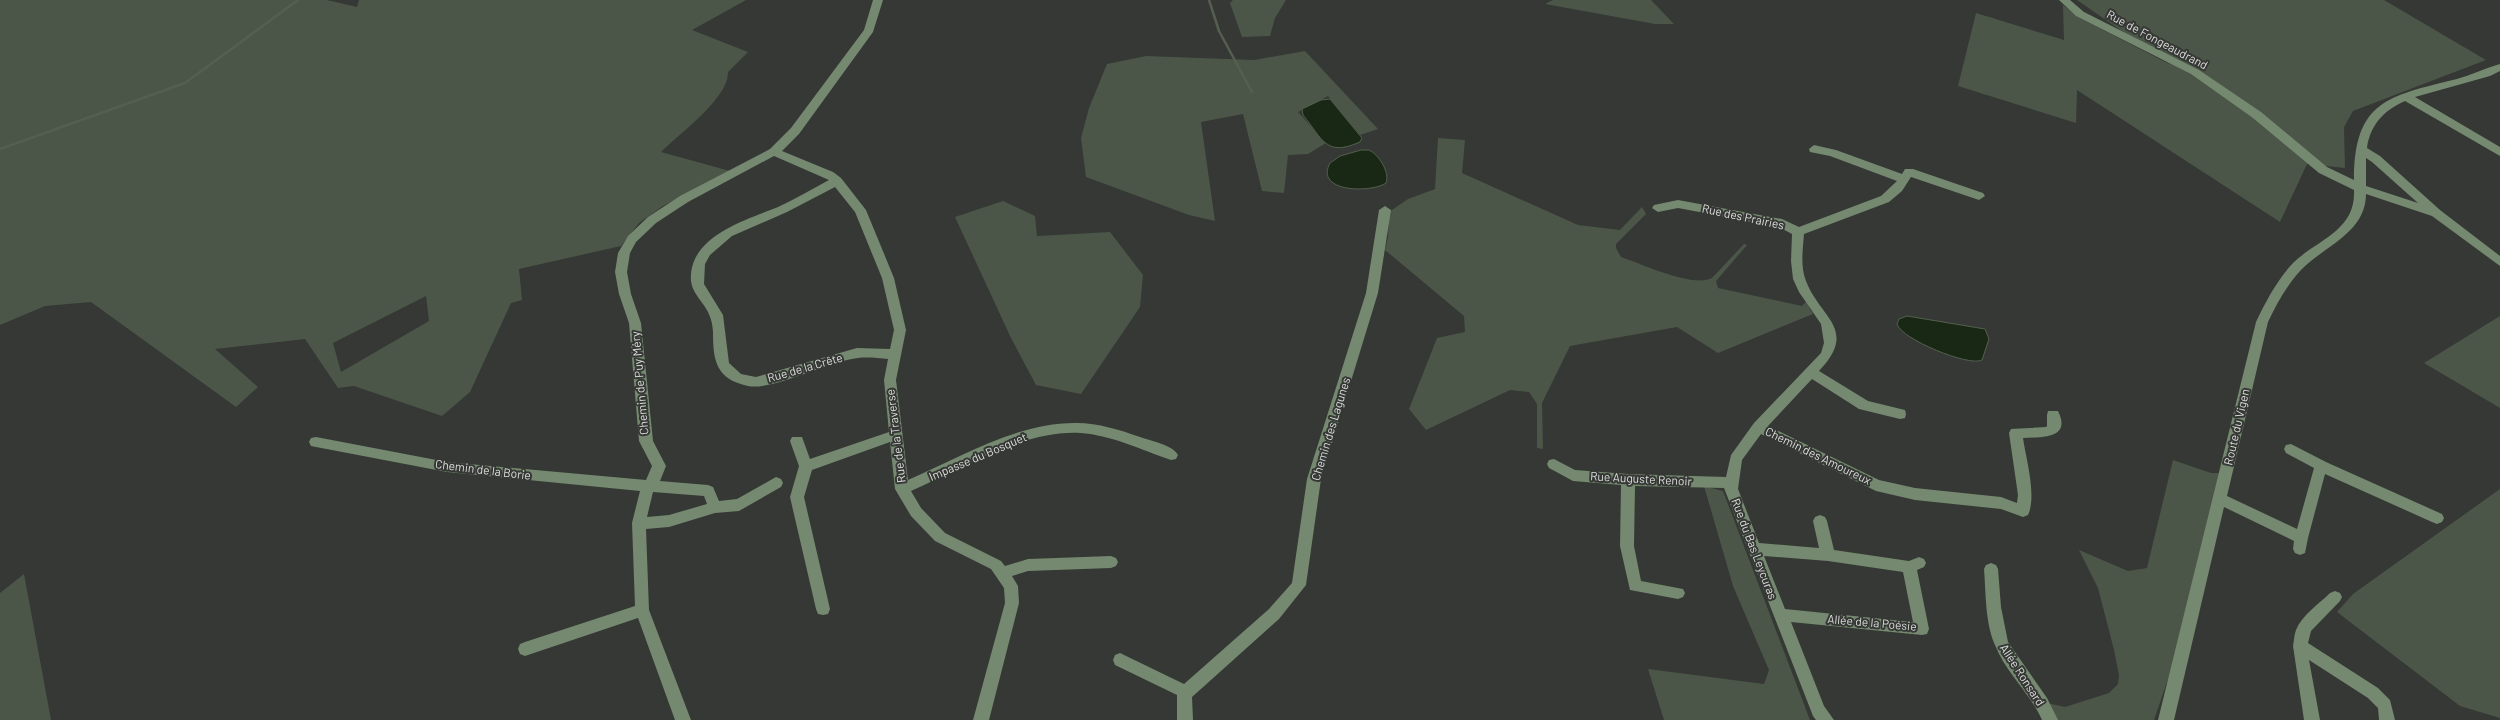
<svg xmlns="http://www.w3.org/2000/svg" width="2500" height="720" font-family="Barlow,sans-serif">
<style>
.green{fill:#4b5648;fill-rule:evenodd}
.water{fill:#192814;stroke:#545f50}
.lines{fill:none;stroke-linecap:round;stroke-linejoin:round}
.stream{stroke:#545f50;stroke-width:2.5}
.minor{fill:#74896f;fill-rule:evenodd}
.labels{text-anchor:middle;stroke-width:4;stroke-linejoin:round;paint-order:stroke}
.street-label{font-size:12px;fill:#dcdedc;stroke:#353834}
</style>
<rect width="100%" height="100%" fill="#353834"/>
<g class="green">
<path d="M0,0h327l30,7 2,-7h387l-54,30 56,22 -20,20c1,26 -49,62 -67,80l69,19 -67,35 -24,17 -18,23 -102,23 3,31 -11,3 -41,89 -28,24 -88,-30 -16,2 -33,-49 -90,10 43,38 -22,20 -145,-105 -46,4 -45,19zM426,296l3,25 -88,51 -8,-29z"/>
<polygon points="1233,0 1286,0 1275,18 1270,36 1242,37 1230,3"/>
<polygon points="1553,0 1651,0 1674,24 1655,24 1545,4"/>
<polygon points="2077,0 2384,0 2486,60 2353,111 2344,127 2345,168 2307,164 2280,222 2077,90 2076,123 1958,86 1976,13 2064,40 2063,5 2078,17 2171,65"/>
<polygon points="1305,51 1378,129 1360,135 1328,96 1298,112 1326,143 1308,154 1288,155 1284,193 1262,191 1243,114 1201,122 1215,221 1189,215 1086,177 1081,138 1089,108 1107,64 1146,56 1254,60"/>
<path d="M1438,138l27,2 -3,33 116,52 42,5 22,-23 4,7 -30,30v4l5,9c21,7 72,31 91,21l32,-34 3,1 -31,36 2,7 84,18 4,-4 7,12 -95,39 -41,-26 -107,19 -28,57 1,46 -6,-1v-44l-8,-12 -19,-2 -84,40 -17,-21 28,-71 28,-6 -1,-16 -79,-66 3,-13 1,-25 19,-13 27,-10z"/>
<polygon points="1003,201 1035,216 1037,236 1110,232 1143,275 1140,307 1081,394 1036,385 1011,338 955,217"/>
<polygon points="2500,316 2500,408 2424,363"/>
<polygon points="2173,460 2211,473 2220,473 2191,612 2154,720 2055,720 2047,703 2065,707 2109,693 2118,684 2119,675 2114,650 2098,588 2079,550 2128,571 2147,568"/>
<polygon points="1704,486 1723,491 1810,720 1664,720 1648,669 1764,684 1769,670 1733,586"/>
<polygon points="2500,489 2500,718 2460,706 2337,612 2353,594"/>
<polygon points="24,574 51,720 0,720 0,593"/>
</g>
<g class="water">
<path d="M1330,99l32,39 -2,4c-34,15 -37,-2 -57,-27l-1,-6 19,-9z"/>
<path d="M1361,150h8c10,5 21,22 17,33 -14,10 -72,10 -56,-20l10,-7z"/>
<path d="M1907,316l78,13 4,10 -7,21c-13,7 -81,-21 -85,-36l2,-5z"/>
</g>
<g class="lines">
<g class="stream">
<polyline points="1209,0 1219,31 1252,92"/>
<polyline points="0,149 185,83 298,0"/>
</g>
<g class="minor">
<path d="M873,0h10l-10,32 -74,102 -17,17 51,21 8,6 25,32 28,68 12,52 -10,50 12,100c53,-23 110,-58 169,-57 21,0 43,7 63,14 11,4 33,8 38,18l-2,4 -5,1c-30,-10 -59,-25 -91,-27 -56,-3 -120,36 -169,58l10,17 24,25 56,28 4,5 23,-7 83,-3 5,2 2,4 -2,4 -5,2 -83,3 -16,5 6,10 1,17 -30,117h-16l32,-117 -1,-15 -13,-19 -56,-28 -24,-25 -16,-27 -5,-47 -78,28 -8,27 26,112 -2,5 -5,1 -5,-1 -2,-5 -26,-112 9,-31 -9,-25 2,-4h10l8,22 79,-27 -5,-52 4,-21c-10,-1 -21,-2 -30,-1 -29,3 -85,33 -110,28 -32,-7 -35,-25 -35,-54 -1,-27 -20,-33 -22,-51 -3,-45 55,-61 87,-74 17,-8 34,-18 51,-27l-55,-24 -86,46 -32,21 -20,19 -6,11 -3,19 4,22 10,29 12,118 13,25 -6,15 48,4 5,2 6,14 18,-2 39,-22 5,2 2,4 -2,4 -42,24 -24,2 -46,14 -23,2 3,81 42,110h-16l-37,-102 -113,38 -5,-2 -2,-5 2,-5 5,-2 110,-36 -3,-83 8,-32 -193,-19 -131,-25 -5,-1 -2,-4 2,-4 5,-1 131,25 199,18 6,-14 -13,-25 -10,-118 -10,-29 -4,-22 3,-19 10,-17 20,-19 32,-21 90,-47 21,-21 73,-98zM835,187l20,25 27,66 12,52 -4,19 -33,-1 -101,29 -15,-3 -12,-11 -6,-48 -19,-31 1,-20 5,-9 22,-19 55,-24zM653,492l51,4 3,8 -38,11 -22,2z"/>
<path d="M2059,0h11l14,12 115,58 62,42 66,55 27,13c0,-79 34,-84 103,-101 15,-4 28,-11 43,-15v7l-10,5 -75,21 85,50v9l-95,-55c-21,9 -35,24 -38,47l13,8 60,54 60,46v10l-68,-50 -66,-22c0,39 -42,52 -65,76 -14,15 -24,33 -33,52l-41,174 70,33 17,-61 -28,-15 -2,-4 2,-4 5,-1 35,18 116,52 2,4 -2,4 -5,2 -5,-2 -107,-48 -17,64 -3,15 -5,2 -5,-2 -2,-4 1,-8 -70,-34 -50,213h-16l98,-398c10,-21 21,-42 37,-59 25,-24 63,-32 61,-73l-35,-17 -66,-55 -62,-44 -115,-58zM2366,158l6,4 46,41 -52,-17z"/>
<path d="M1814,145l22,5 66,24 3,-5h8l70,24 2,3 -6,4 -68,-23 -9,14 -13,11 -85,32c-1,15 -4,32 2,47 14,37 53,48 13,90l49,30 37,9 1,4 -1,4 -5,1 -41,-10 -47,-30 -44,47 111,54 36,8 86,9 16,6 1,-8 -9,-62 2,-4 35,-2 1,-1v-11l1,-4h10c14,28 -17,26 -35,27 3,21 14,58 5,77l-5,2 -22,-8 -86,-9 -39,-9 -115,-57 -19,26 -4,29 21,54 60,5 -6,-27 2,-4 5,-2 5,2 2,4 7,29 75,11 10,-4 5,2 2,4 -2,4 -7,3 12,59 -2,5 -5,1 -131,-13 33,84 10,14h-18l-3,-4 -89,-228 -89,-2 -1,60 7,35 42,8 2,4 -2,4 -5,2 -48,-9 -10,-44 1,-61 -48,-4 -24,-13 -2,-4 2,-4 5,-1 21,11 53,4 98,3 5,-22 23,-32 67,-70 3,-10 -3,-19 -22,-32 -6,-13 -2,-18 1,-27 -13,-7 -101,-19 -20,4 -6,-4 2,-3 24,-5 104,19 17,8 82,-31 16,-15 -67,-25 -20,-4 -1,-3zM1764,556l64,5 75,11 10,50 -128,-13z"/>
<polygon points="1385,206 1391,210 1378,293 1321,479 1306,585 1279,619 1192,697 1193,720 1177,720 1177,695 1115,665 1113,660 1115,655 1120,653 1184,684 1269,609 1292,583 1307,479 1366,293 1379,210"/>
<path d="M1991,563l5,2 2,4 3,38 7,35 39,56 11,22h-16c-12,-27 -36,-47 -47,-75 -10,-22 -9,-52 -11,-76l2,-4z"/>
<path d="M2335,591l5,2 2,4 -2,4 -29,30 -3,12 70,45 12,12 5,20h-16l-1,-12 -10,-10 -59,-38 11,60h-16l-11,-74c1,-5 1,-11 3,-16 6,-15 23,-26 34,-37z"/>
</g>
</g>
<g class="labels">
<g class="street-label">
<text transform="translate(2157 40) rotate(28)" y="4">Rue de Fongeaudrand</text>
<text transform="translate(1743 217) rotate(12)" y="4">Rue des Prairies</text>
<text transform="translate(805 368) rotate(-16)" y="4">Rue de la Crête</text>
<text transform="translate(640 383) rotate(-95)" y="4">Chemin de Puy Méry</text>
<text transform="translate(2237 427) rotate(-77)" y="4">Route du Vigen</text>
<text transform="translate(1331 429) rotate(-73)" y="4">Chemin des Lagunes</text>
<text transform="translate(896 436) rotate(-97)" y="4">Rue de la Traverse</text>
<text transform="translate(1818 456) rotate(26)" y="4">Chemin des Amoureux</text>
<text transform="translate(978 457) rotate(-23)" y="4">Impasse du Bosquet</text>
<text transform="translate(483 470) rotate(7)" y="4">Chemin de la Borie</text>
<text transform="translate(1641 479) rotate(3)" y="4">Rue Auguste Renoir</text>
<text transform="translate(1754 549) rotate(69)" y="4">Rue du Bas Leycuras</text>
<text transform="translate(1872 623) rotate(5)" y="4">Allée de la Poésie</text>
<text transform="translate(2022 675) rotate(57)" y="4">Allée Ronsard</text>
</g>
</g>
</svg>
